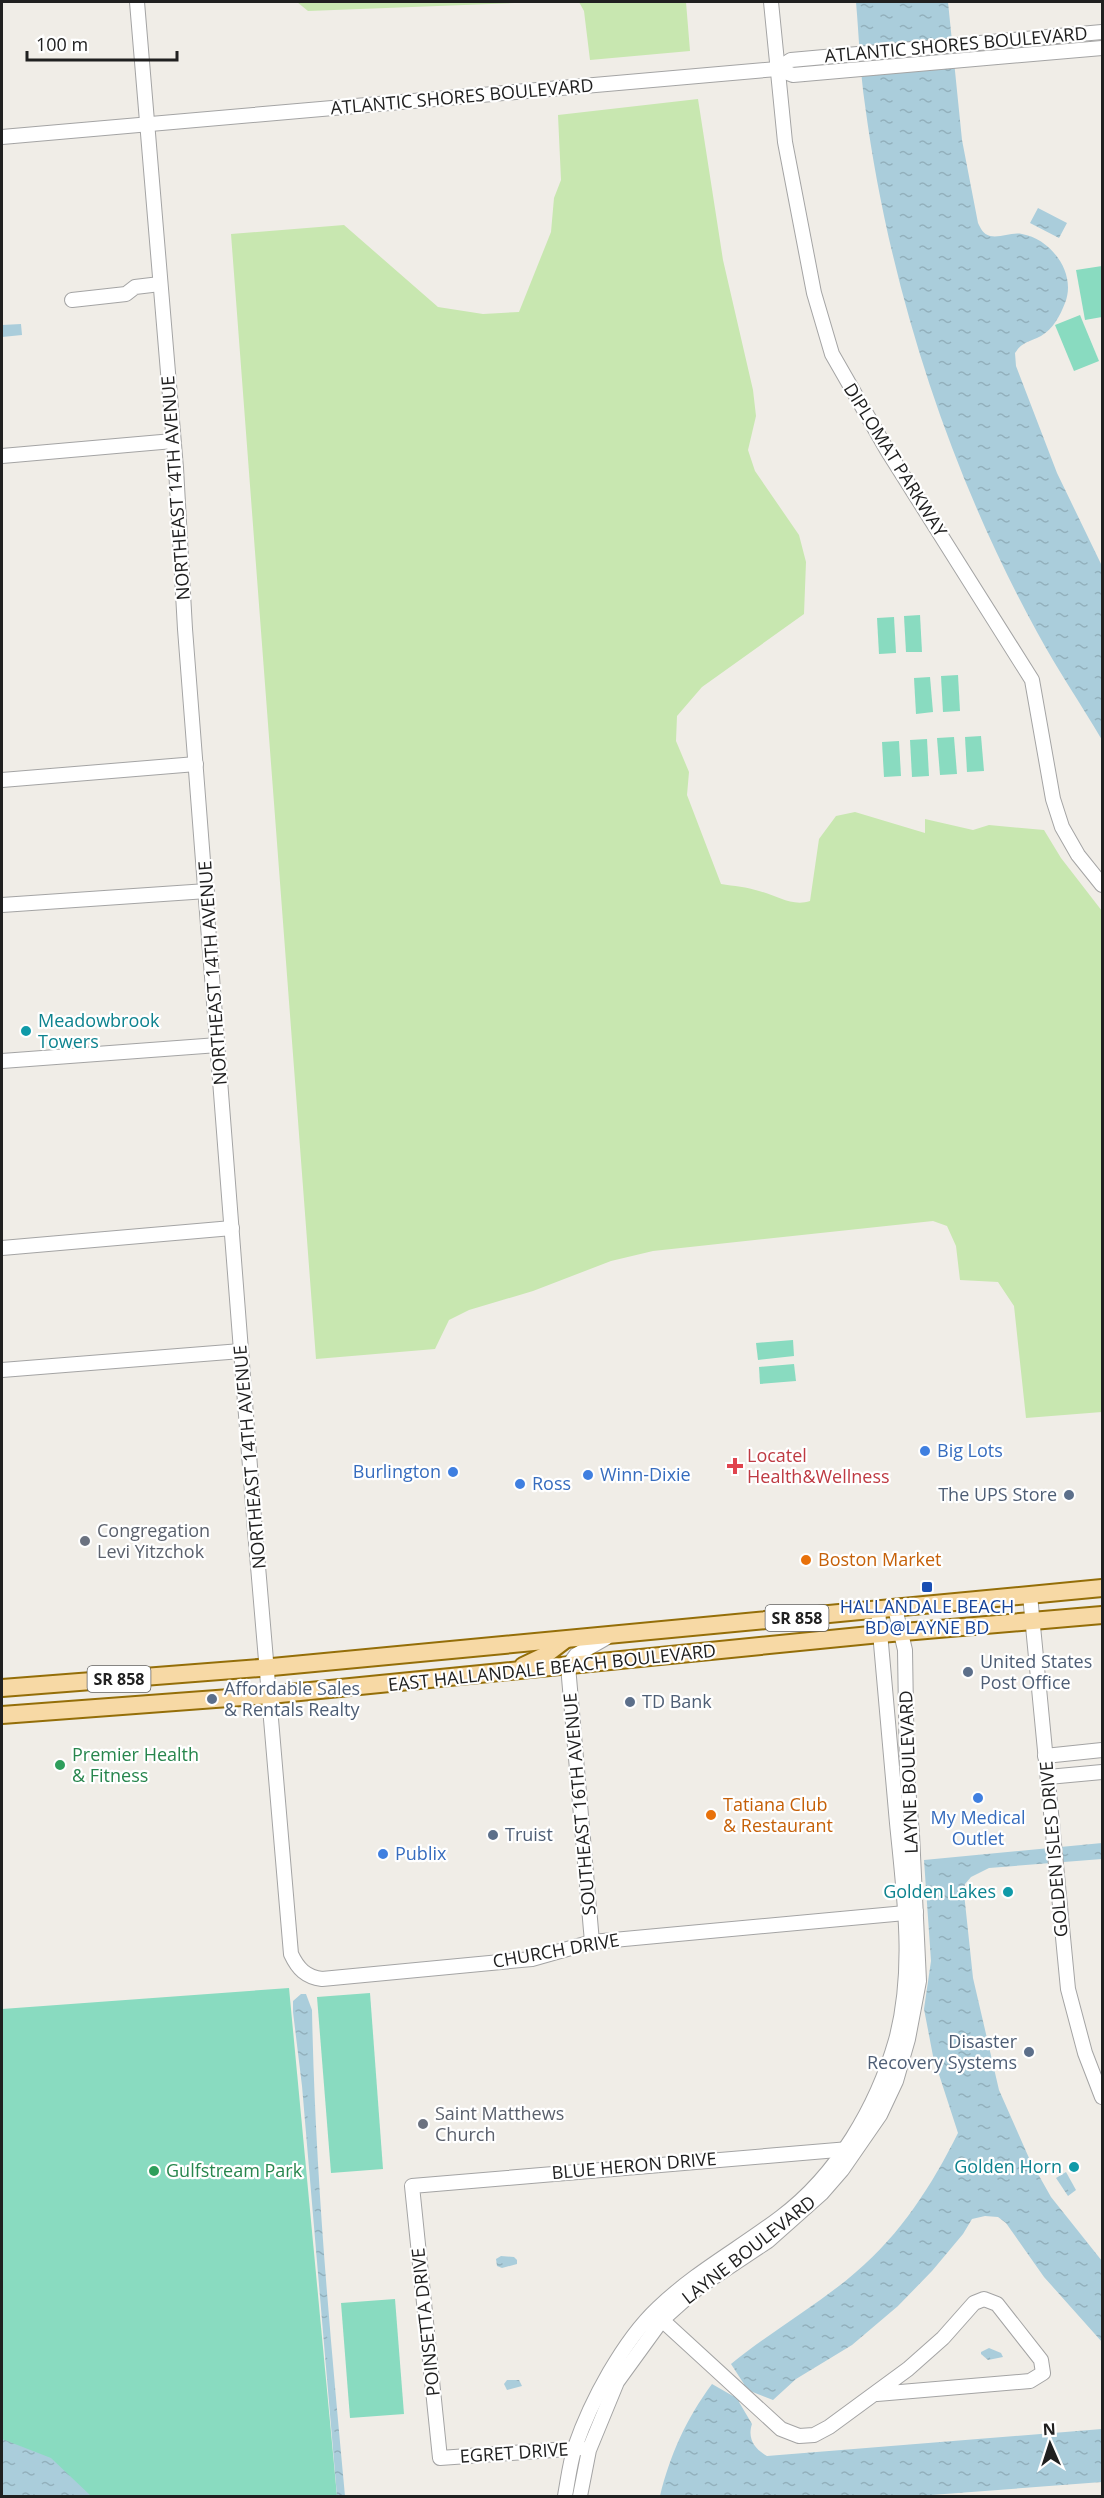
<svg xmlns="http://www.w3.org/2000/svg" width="1104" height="2498" font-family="'Open Sans',sans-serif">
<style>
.grass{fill:#c8e7b0}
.pitch{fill:#89dbc0}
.water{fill:url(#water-ripples)}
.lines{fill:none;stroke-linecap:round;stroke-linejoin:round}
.minor-casing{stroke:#a4a4a4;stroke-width:16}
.major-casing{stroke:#946e08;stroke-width:20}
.minor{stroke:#fff;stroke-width:14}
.major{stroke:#f7d9a5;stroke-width:16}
.culture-dot{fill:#0f9aa8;stroke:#fff;stroke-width:2}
.shop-dot{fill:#3f7fe0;stroke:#fff;stroke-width:2}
.health-dot{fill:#e0444e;stroke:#fff;stroke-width:2}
.service-dot{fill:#5c6f8a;stroke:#fff;stroke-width:2}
.worship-dot{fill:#6b7280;stroke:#fff;stroke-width:2}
.food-dot{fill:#e8710a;stroke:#fff;stroke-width:2}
.transit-dot{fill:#1a4fb4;stroke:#fff;stroke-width:2}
.leisure-dot{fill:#2e9e5b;stroke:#fff;stroke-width:2}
.labels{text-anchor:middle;stroke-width:4.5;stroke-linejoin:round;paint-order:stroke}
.shield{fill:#fff;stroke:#636363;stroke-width:1.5}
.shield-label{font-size:16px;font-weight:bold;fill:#202020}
.street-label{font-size:18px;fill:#202020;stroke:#fff}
.culture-label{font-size:18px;fill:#0d838f;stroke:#fff;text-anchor:end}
.shop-label{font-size:18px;fill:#366cbe;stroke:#fff;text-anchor:start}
.health-label{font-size:18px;fill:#be3a42;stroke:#fff;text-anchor:start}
.service-label{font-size:18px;fill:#4e5e75;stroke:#fff;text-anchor:start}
.worship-label{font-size:18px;fill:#5b616d;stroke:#fff;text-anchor:start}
.food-label{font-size:18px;fill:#c56008;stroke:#fff;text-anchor:start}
.transit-label{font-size:18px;fill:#164399;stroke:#fff}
.leisure-label{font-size:18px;fill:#27864d;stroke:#fff;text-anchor:start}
</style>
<defs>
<pattern id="water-ripples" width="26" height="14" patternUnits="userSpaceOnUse" patternTransform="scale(1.5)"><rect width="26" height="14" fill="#aacddb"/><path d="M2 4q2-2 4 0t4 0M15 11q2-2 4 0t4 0" fill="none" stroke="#92b0bc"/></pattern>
</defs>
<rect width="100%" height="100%" fill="#f0ede7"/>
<g class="grass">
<polygon points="297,2 541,2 308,11"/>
<polygon points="579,2 686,2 690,51 590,60 584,11"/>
<path d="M698,99l25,161 30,130 3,26 -8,34 7,21 44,64 7,27 -2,52 -102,73 -25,29 -1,25 13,31 -2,23 34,89c13,2 26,3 38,7 17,4 33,16 51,10l9,-62 17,-23 19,-4 70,21v-14l48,11 16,-5 55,5 17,28 41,53v501l-76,6 -12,-112 -16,-24 -38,-2 -4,-34 -9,-20 -14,-5 -280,30 -42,10 -78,30 -64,19 -20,10 -14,29 -119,10 -85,-1125 113,-9 94,82 45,7 36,-2 32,-80 3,-34 7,-18 -3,-65z"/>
</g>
<g class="pitch">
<polygon points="1102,266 1102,317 1085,320 1076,270"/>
<polygon points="1080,315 1099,361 1074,371 1055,325"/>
<polygon points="920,615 922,652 906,652 904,616"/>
<polygon points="894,617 896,653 879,654 877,618"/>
<polygon points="958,675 960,711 943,712 941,676"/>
<polygon points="930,677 933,712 916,714 914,678"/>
<polygon points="981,736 984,771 967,772 965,737"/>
<polygon points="954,737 957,774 940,775 937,738"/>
<polygon points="927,739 929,776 912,777 910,740"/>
<polygon points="899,741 901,776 884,777 882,742"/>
<polygon points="793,1340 794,1356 758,1360 756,1343"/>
<polygon points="794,1364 796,1381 760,1384 759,1367"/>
<polygon points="289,1988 337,2496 2,2496 2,2009"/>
<polygon points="370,1993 383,2169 331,2173 317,1997"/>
<polygon points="395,2299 404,2414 350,2418 341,2303"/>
</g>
<g class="water">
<path d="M856,2h92l14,138 16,83c3,6 5,11 12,13 11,2 21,-4 32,-2 29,5 55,39 43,69 -5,13 -12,26 -24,33 -12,6 -19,6 -26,17l1,13 41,107 45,93v174c-21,-36 -45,-71 -65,-108 -88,-160 -148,-346 -172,-527 -5,-34 -6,-69 -9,-103z"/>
<polygon points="1038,208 1067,223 1059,238 1030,223"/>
<polygon points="21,324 22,335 2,337 2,325"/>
<path d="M1102,1843v16l-113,9 -18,9 -6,7 -1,9 9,85 26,112 30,68 22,39 51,64v81l-58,-65 -38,-54 -8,-6 -13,-1 -13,3 -9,15 -31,37 -34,35 -46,39 -56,34 -23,21 -23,-9 -11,11 13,22c-5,15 3,25 15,32l335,-27v53l-184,14h-258c10,-41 26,-77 52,-112l21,12 11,-12 -13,-20c40,-33 86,-58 125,-92 45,-38 76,-87 102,-139l-25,-77 -9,-47 7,-48 -7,-101z"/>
<path d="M301,1994h5l6,16c3,163 18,324 33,486h-8l-35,-410 -9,-74v-11z"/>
<polygon points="1066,2172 1076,2190 1068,2196 1056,2178"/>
<polygon points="501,2256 514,2257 517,2260 517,2264 502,2268 497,2266 496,2259"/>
<polygon points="989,2348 1001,2353 1003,2357 988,2360 981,2354 981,2352"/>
<polygon points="507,2380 519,2380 522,2386 507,2390 504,2384"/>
<polygon points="2,2439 51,2458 91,2496 2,2496"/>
</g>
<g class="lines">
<defs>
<g id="minor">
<path d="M137,2l39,466 9,161 70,902 36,423c7,15 15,23 31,25l210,-20 60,-17 324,-30"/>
<polyline points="771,2 785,142 814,293 832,354 887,450 1032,680 1053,799 1062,827 1078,855 1102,885"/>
<polyline points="777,69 791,60 1102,32"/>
<polyline points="2,137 777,69 793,75 1102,48"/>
<polyline points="72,300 126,294 135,287 160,284"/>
<polyline points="2,456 173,441"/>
<polyline points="2,780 196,764"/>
<polyline points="2,905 207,891"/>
<polyline points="2,1061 218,1045"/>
<polyline points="2,1248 232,1228"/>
<polyline points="2,1370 241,1351"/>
<polyline points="1030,1595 1068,1989 1085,2053 1102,2097"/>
<polyline points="1045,1756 1102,1750"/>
<polyline points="1048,1777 1102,1772"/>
<polyline points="592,1942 568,1666 576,1655 606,1638"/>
<polyline points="659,2313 662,2320 781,2429 799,2436 814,2435 829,2427 908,2369 943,2338 974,2303 984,2299 997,2304 1041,2360 1043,2373 1030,2381 877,2394"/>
<polyline points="581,2448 440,2458 412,2186 849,2149"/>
<path d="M565,2496c3,-16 5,-34 10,-49 16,-46 48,-106 83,-139 39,-37 81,-59 123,-91 56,-42 96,-110 115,-177 19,-71 8,-145 1,-217 -6,-71 -12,-142 -19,-213"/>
<polyline points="580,2496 589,2450 617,2382 662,2320 699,2287 768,2241 822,2193 842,2170 880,2115 896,2081 908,2039 919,1981 912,1834 907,1774 905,1650 895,1608"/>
</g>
<g id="major">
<polyline points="523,1666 544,1656 565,1640"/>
<polyline points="2,1688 272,1667 1102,1588"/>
<polyline points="2,1715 270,1695 880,1634 1102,1615"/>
</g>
</defs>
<use href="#minor" class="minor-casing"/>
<use href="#major" class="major-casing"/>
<use href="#minor" class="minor"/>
<use href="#major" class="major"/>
</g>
<g class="culture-dot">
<circle cx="26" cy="1031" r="6"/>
<circle cx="1008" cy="1892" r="6"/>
<circle cx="1074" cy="2167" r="6"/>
</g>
<g class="shop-dot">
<circle cx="925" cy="1451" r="6"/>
<circle cx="453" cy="1472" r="6"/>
<circle cx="588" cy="1475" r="6"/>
<circle cx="520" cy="1484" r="6"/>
<circle cx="978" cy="1798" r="6"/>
<circle cx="383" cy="1854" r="6"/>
</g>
<path class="health-dot" d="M732 1457h6v6h6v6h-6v6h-6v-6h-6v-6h6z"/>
<g class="service-dot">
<circle cx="1069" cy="1495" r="6"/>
<circle cx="968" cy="1672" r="6"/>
<circle cx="212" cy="1699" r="6"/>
<circle cx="630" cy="1702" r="6"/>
<circle cx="493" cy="1835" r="6"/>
<circle cx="1029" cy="2052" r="6"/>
</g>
<g class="worship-dot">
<circle cx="85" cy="1541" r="6"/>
<circle cx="423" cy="2124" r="6"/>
</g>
<g class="food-dot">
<circle cx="806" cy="1560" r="6"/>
<circle cx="711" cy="1815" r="6"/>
</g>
<rect class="transit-dot" x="921" y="1581" width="12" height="12" rx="3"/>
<g class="leisure-dot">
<circle cx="60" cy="1765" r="6"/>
<circle cx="154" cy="2171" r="6"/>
</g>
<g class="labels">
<g class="shield">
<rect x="765.5" y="1605" width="63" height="26" rx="4.5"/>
<rect x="87.5" y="1666" width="63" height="26" rx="4.5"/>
</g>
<g class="shield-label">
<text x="797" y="1624">SR 858</text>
<text x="119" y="1685">SR 858</text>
</g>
<g class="street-label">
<text transform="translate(956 45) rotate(-5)" y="6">ATLANTIC SHORES BOULEVARD</text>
<text transform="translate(462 97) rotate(-5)" y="6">ATLANTIC SHORES BOULEVARD</text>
<text transform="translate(895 460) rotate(58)" y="6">DIPLOMAT PARKWAY</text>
<text transform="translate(176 488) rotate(-94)" y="6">NORTHEAST 14TH AVENUE</text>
<text transform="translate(213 973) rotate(-94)" y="6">NORTHEAST 14TH AVENUE</text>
<text transform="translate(250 1457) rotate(-95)" y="6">NORTHEAST 14TH AVENUE</text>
<text transform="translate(552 1668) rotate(-6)" y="6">EAST HALLANDALE BEACH BOULEVARD</text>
<text transform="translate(909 1772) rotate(-92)" y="6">LAYNE BOULEVARD</text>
<text transform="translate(580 1804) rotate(-95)" y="6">SOUTHEAST 16TH AVENUE</text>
<text transform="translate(1054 1849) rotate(-95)" y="6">GOLDEN ISLES DRIVE</text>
<text transform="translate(556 1951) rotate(-10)" y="6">CHURCH DRIVE</text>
<text transform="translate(634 2166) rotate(-5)" y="6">BLUE HERON DRIVE</text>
<text transform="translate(749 2250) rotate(-38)" y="6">LAYNE BOULEVARD</text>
<text transform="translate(426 2322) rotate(-96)" y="6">POINSETTA DRIVE</text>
<text transform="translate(514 2453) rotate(-4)" y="6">EGRET DRIVE</text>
</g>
<g class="culture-label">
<text x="38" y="1027" text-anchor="start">Meadowbrook<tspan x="38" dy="21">Towers</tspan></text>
<text x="996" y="1898">Golden Lakes</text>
<text x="1062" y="2173">Golden Horn</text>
</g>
<g class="shop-label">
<text x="937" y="1457">Big Lots</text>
<text x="441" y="1478" text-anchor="end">Burlington</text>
<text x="600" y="1481">Winn-Dixie</text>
<text x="532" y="1490">Ross</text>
<text x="978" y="1824" text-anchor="middle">My Medical<tspan x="978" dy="21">Outlet</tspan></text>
<text x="395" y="1860">Publix</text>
</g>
<g class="health-label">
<text x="747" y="1462">Locatel<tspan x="747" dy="21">Health&amp;Wellness</tspan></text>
</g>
<g class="service-label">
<text x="1057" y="1501" text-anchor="end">The UPS Store</text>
<text x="980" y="1668">United States<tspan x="980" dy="21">Post Office</tspan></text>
<text x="224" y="1695">Affordable Sales<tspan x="224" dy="21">&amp; Rentals Realty</tspan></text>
<text x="642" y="1708">TD Bank</text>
<text x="505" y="1841">Truist</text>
<text x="1017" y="2048" text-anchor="end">Disaster<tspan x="1017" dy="21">Recovery Systems</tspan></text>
</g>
<g class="worship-label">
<text x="97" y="1537">Congregation<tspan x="97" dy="21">Levi Yitzchok</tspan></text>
<text x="435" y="2120">Saint Matthews<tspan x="435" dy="21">Church</tspan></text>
</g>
<g class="food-label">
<text x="818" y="1566">Boston Market</text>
<text x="723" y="1811">Tatiana Club<tspan x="723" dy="21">&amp; Restaurant</tspan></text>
</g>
<g class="transit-label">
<text x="927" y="1613">HALLANDALE BEACH<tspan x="927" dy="21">BD@LAYNE BD</tspan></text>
</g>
<g class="leisure-label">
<text x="72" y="1761">Premier Health<tspan x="72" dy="21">&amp; Fitness</tspan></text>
<text x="166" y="2177">Gulfstream Park</text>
</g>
</g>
<rect width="1104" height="2498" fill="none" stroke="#202020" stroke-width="6"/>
<g transform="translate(1050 2444) rotate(357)" stroke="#ffffff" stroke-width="4.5" paint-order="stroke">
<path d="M0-4.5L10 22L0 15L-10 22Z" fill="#202020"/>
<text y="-9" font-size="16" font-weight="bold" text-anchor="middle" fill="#202020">N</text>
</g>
<path d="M27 51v9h150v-9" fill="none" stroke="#202020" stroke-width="3"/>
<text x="36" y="51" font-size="18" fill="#202020" stroke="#ffffff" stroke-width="4.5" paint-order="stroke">100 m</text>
</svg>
